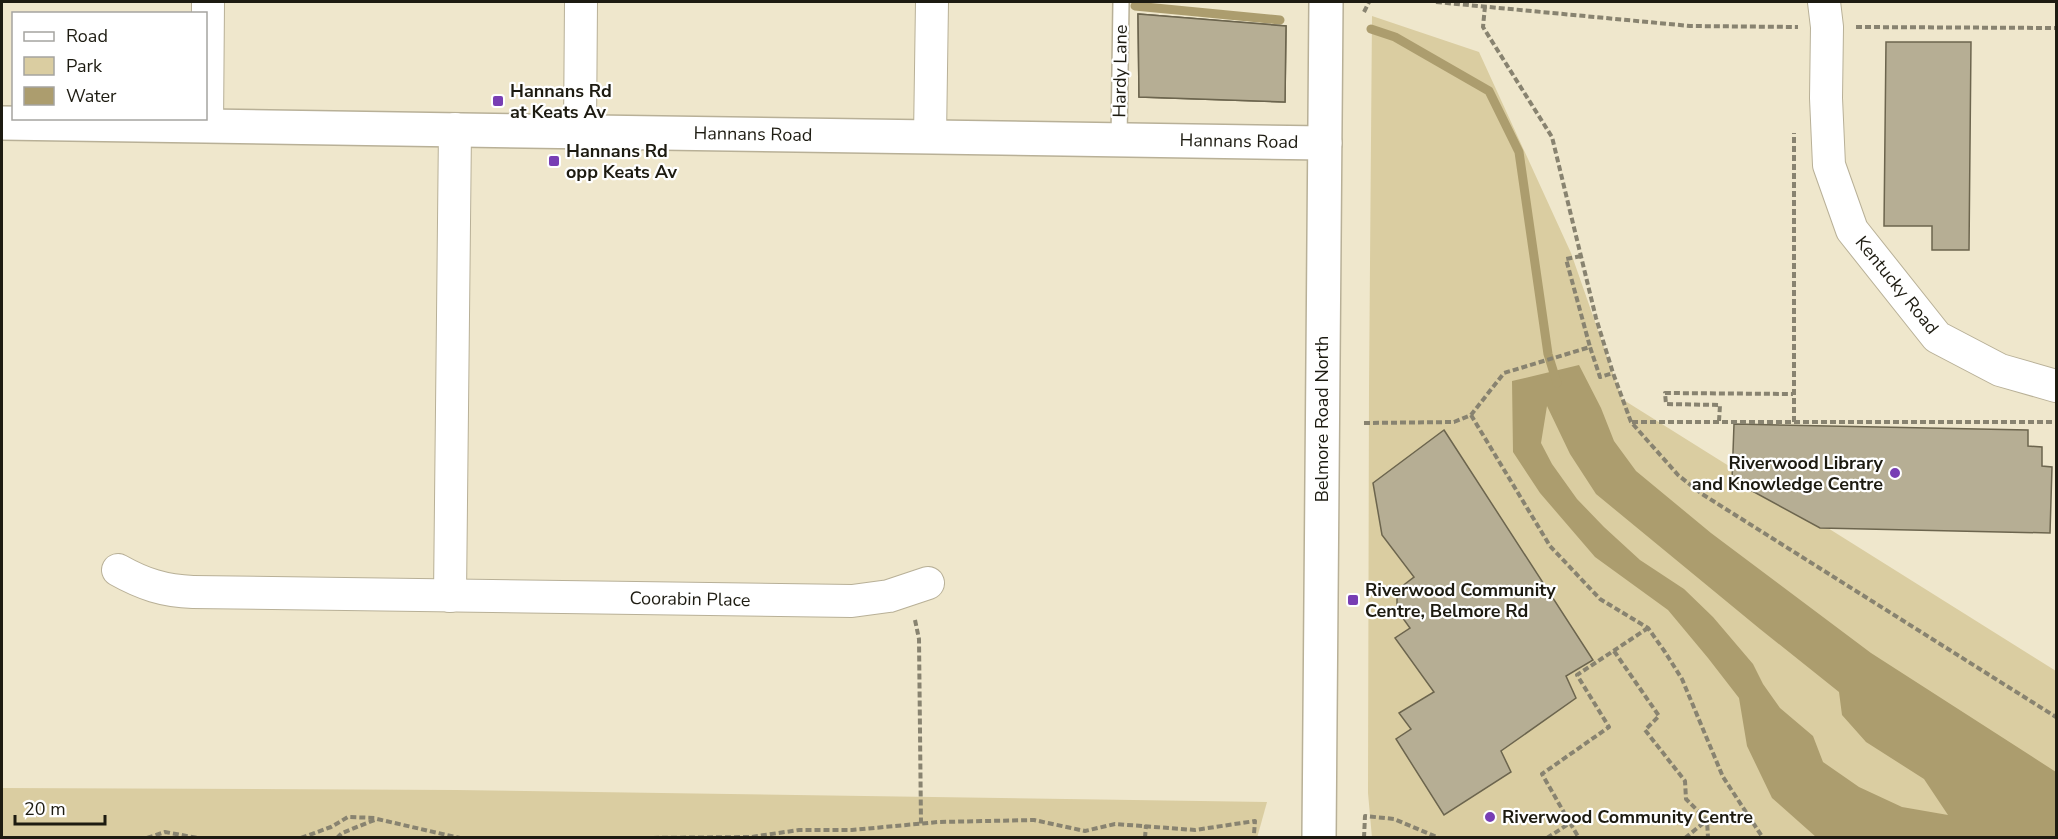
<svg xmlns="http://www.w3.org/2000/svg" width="2058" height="839" font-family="'Nunito Sans',sans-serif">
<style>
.green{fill:#dacda1}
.water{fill:#ac9d6e;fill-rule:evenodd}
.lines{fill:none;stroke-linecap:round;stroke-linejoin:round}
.stream{stroke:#ac9d6e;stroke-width:9}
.building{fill:#b6ae94;stroke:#6c654e;stroke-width:1.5}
.service-casing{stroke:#b8b097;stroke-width:18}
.minor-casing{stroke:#b8b097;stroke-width:34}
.secondary-casing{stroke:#b8b097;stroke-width:36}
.path{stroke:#888370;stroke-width:4;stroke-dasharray:6 3;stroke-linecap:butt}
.service{stroke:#fff;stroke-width:15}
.minor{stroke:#fff;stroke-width:32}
.secondary{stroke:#fff;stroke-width:33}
.poi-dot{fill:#783eb4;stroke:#fff;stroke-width:2}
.labels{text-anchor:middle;stroke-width:4.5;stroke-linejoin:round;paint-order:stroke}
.street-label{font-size:18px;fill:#1d1b11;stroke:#fff}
.poi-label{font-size:18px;font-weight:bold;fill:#1d1b11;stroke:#fff;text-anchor:start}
</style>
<rect width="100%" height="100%" fill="#efe7cc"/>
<g class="green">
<polygon points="1372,16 1479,52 1571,253 1622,399 2056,671 2056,837 1372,838 1368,793 1369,388"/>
<polygon points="2,788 456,790 1267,802 1257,838 2,838"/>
</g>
<path class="water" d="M1579,365l22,43 13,33 22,30 75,62 160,120 185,119v65h-240l-44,-39 -25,-52 -8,-48 -31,-40 -40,-48 -73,-53 -55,-64 -27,-41 -1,-71zM1547,406l23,48 26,40 164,135 79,63 3,23 24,27 58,37 24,36 -46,-8 -43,-20 -36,-25 -10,-26 -33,-28 -17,-24 -10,-20 -40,-47 -29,-28 -44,-29 -36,-33 -27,-28 -25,-35 -11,-21z"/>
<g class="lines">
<g class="stream">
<polyline points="1135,6 1280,20"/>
<polyline points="1371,29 1395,37 1489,91 1519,152 1548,354 1557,383"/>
</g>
</g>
<g class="building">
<polygon points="1138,14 1286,26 1285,102 1139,97"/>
<polygon points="1138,14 1286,26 1285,102 1139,97"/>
<polygon points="1886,42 1971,42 1969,250 1932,250 1932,226 1884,226"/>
<polygon points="1734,424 2028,430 2028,446 2042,447 2042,466 2052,467 2050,533 1820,528 1732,480"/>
<polygon points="1444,430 1593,660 1566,676 1576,698 1501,751 1511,772 1444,815 1396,739 1411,729 1399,713 1434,692 1395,638 1410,628 1397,610 1397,590 1414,577 1382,535 1373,483"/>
</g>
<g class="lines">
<defs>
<polyline id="service" points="1119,140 1121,2"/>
<g id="minor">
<polyline points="1824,2 1827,27 1826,98 1829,165 1852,230 1937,337 2000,370 2056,386"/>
<polyline points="207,126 208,2"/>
<polyline points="580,131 581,2"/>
<polyline points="930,137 932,2"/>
<path d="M118,570c25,14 46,21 75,22l659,9 37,-5 39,-13"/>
<polyline points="450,596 455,129"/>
</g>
<g id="secondary">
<polyline points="2,123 1325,143"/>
<polyline points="1319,838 1326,2"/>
</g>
</defs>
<use href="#service" class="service-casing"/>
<use href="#minor" class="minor-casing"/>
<use href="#secondary" class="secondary-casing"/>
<g class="path">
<polyline points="1436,2 1690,26 1798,27"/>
<polyline points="1485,6 1483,27 1552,137 1596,318 1613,373 1631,422 1678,475 1702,494 2056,717"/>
<polyline points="1364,12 1369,2"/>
<polyline points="1856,27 2056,28"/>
<polyline points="1581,256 1566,259 1590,347"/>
<polyline points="1471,415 1550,546 1600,599 1648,628 1665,652 1682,679 1723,777 1763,838"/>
<polyline points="1719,421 1720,405 1666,404 1665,393 1793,394"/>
<polyline points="1632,422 2056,422"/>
<polyline points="1794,422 1794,133"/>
<polyline points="1364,423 1454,422 1471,415 1504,373 1590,347 1600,377 1613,373"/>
<polyline points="915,620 919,639 921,824"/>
<polyline points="1614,651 1659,716 1645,730 1685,781 1686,799 1707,820 1708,838"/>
<polyline points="1570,823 1542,774 1609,727 1577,675 1648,628"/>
<polyline points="147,838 165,832 198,838"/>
<polyline points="301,838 331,827 348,817 376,818"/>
<polyline points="337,838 342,833 377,819 460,838"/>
<polyline points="644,838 751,837 799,830 852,830 938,822 1034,820 1085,831 1115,824 1195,830 1255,821 1254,834"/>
<polyline points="1145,838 1146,825"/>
<polyline points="1364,838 1365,816 1394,819 1439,838"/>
<polyline points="1547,838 1570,823 1579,838"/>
<polyline points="1685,838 1706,821"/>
</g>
<use href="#service" class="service"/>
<use href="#minor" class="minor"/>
<use href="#secondary" class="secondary"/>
</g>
<g class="poi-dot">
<rect x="492" y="95" width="12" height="12" rx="3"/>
<rect x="548" y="155" width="12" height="12" rx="3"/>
<circle cx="1895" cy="473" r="6"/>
<rect x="1347" y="594" width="12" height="12" rx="3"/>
<circle cx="1490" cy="817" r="6"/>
</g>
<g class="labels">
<g class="street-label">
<text transform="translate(1120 71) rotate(-89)" y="6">Hardy Lane</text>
<text transform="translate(753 134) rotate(1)" y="6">Hannans Road</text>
<text transform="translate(1239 141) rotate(1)" y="6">Hannans Road</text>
<text transform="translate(1897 285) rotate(51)" y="6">Kentucky Road</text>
<text transform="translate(1322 419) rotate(-90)" y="6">Belmore Road North</text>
<text transform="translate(690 599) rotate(1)" y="6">Coorabin Place</text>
</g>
<g class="poi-label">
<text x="510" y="97">Hannans Rd<tspan x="510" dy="21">at Keats Av</tspan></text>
<text x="566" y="157">Hannans Rd<tspan x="566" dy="21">opp Keats Av</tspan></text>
<text x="1883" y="469" text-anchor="end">Riverwood Library<tspan x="1883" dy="21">and Knowledge Centre</tspan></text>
<text x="1365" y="596">Riverwood Community<tspan x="1365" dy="21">Centre, Belmore Rd</tspan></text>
<text x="1502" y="823">Riverwood Community Centre</text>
</g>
</g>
<rect width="2058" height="839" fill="none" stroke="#1d1b11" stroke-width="6"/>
<rect x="12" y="12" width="195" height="108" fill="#ffffff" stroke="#a5a4a0" stroke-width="1.5"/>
<rect x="24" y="32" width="30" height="9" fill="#ffffff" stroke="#a5a4a0" stroke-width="1.5"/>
<text x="66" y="42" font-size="18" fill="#1d1b11">Road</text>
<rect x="24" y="57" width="30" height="18" fill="#dacda1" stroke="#a5a4a0" stroke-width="1.5"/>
<text x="66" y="72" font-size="18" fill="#1d1b11">Park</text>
<rect x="24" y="87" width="30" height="18" fill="#ac9d6e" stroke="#a5a4a0" stroke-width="1.5"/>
<text x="66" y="102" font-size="18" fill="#1d1b11">Water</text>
<path d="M15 815v9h90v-9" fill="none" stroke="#1d1b11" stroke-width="3"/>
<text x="24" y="815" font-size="18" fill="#1d1b11" stroke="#ffffff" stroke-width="4.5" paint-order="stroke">20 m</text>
</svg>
